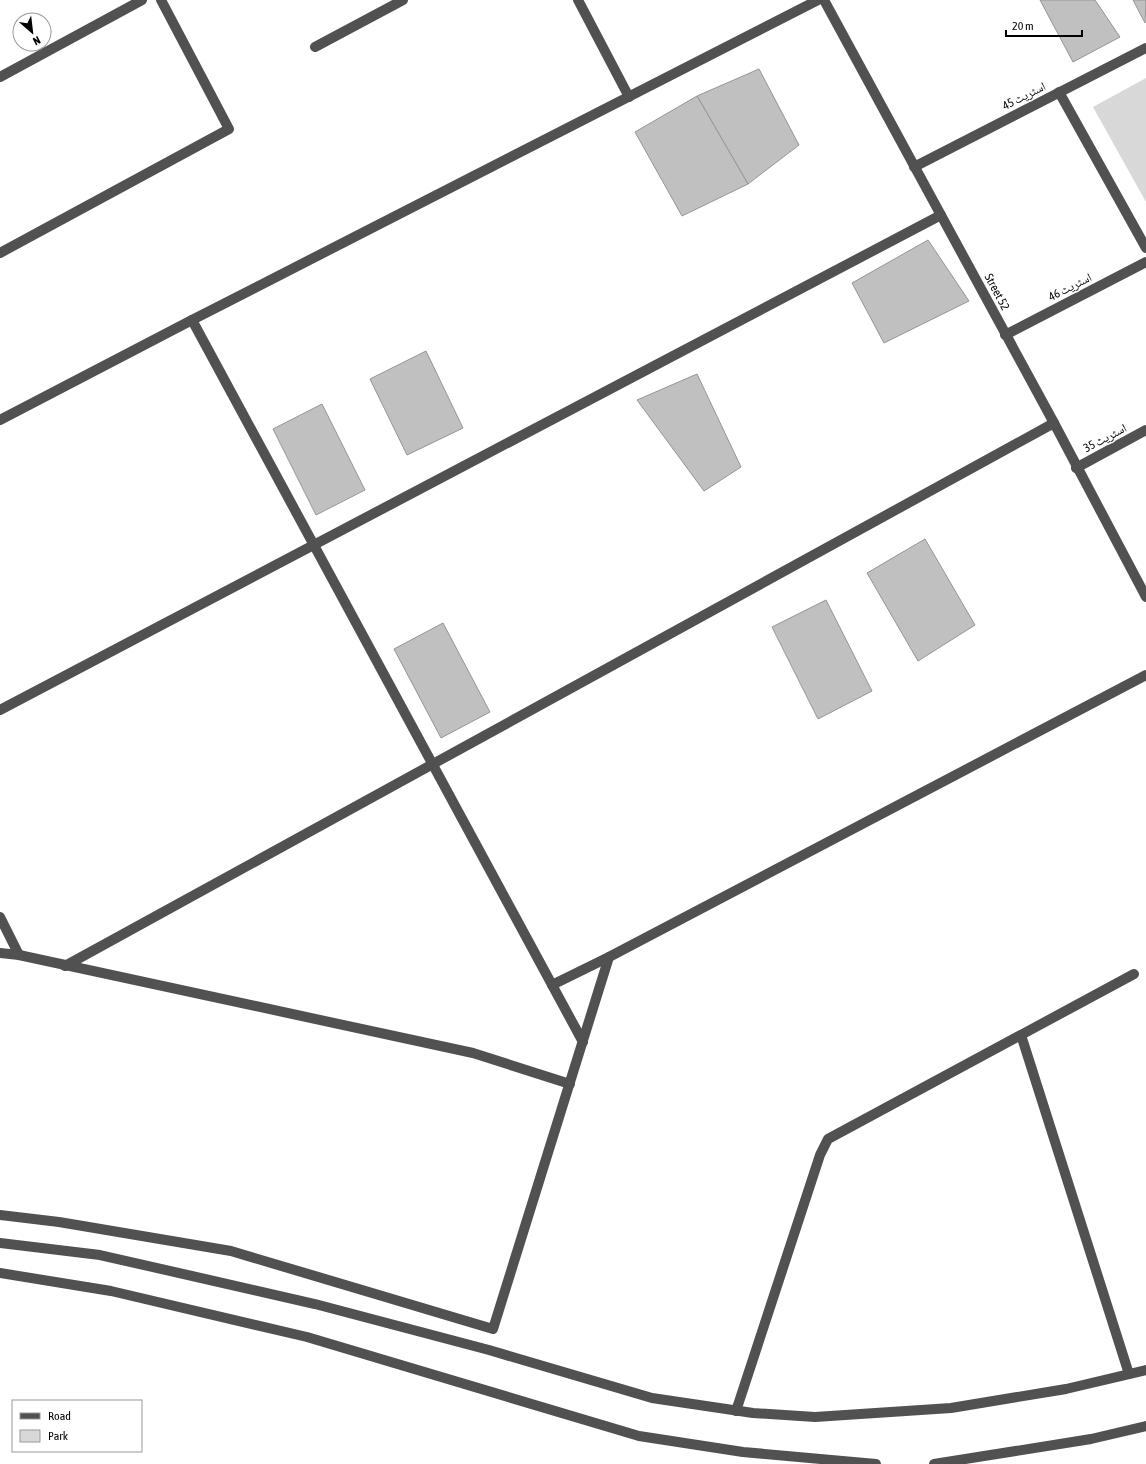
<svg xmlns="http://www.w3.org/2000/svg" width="1146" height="1464" font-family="'Asap Condensed','Noto Naskh Arabic',sans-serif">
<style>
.green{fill:#d8d8d8}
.building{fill:#c0c0c0;stroke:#959595}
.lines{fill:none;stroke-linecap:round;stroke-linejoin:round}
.minor{stroke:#515151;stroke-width:10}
.labels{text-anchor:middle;stroke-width:3;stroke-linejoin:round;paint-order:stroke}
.street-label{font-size:12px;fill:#000;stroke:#fff}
</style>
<rect width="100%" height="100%" fill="#fff"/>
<polygon class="green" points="1146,78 1146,202 1093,107"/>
<g class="building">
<polygon points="1040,0 1095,0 1120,37 1073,62"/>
<polygon points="1133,0 1146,0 1145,23"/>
<polygon points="759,69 799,145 748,184 697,96"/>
<polygon points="697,96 748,184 682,216 635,132"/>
<polygon points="928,240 969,301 884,343 852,283"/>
<polygon points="426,351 463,428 407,455 370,379"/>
<polygon points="697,374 741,467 704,491 637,400"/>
<polygon points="322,404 365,490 316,515 273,429"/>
<polygon points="925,539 975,625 918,661 867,573"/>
<polygon points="826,600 872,691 818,719 772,627"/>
<polygon points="443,623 490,712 441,738 394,649"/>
</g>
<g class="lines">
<g class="minor">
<polyline points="578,0 629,97"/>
<polyline points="824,0 1054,423 1146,597"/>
<polyline points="315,47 403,0"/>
<polyline points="0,77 142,0"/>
<polyline points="1059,92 1146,248"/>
<polyline points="914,167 1146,48"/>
<polyline points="0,253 229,129 161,0"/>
<polyline points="192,320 583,1042"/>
<polyline points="1005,335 1146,262"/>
<polyline points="0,420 192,320 818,0"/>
<polyline points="1076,468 1146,430"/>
<polyline points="0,710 941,215"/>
<polyline points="0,917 19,955"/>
<polyline points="0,953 19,955 473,1053 570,1084"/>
<polyline points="65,966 1054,423"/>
<polyline points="552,985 609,957 1146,675"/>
<polyline points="1021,1035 1129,1374"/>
<polyline points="0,1215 59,1222 231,1251 493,1329 609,957"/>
<polyline points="0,1243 100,1255 315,1304 489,1350 652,1398 753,1413 815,1417 951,1408 1066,1389 1146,1370"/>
<polyline points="0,1273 111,1291 307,1337 639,1436 743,1452 876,1464"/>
<polyline points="736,1411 820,1155 828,1139 1134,974"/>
<polyline points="934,1464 1091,1439 1146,1426"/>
</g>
</g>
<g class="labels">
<g class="street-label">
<text transform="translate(1024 96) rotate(-27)" y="4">اسٹریٹ 45</text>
<text transform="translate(1070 287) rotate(-27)" y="4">اسٹریٹ 46</text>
<text transform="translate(997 292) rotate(62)" y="4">Street 52</text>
<text transform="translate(1105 438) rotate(-28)" y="4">اسٹریٹ 35</text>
</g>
</g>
<rect x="12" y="1400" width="130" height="52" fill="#ffffff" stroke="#999999"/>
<rect x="20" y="1413" width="20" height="6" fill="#515151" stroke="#999999"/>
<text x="48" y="1420" font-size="12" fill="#000000">Road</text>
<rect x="20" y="1430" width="20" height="12" fill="#d8d8d8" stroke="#999999"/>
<text x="48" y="1440" font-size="12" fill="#000000">Park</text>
<g transform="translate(32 32) rotate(152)"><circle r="19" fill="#ffffff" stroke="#999999"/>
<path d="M0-3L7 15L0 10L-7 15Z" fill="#000000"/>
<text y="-6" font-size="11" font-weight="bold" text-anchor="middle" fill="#000000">N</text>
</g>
<path d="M1006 30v6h76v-6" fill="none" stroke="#000000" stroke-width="2"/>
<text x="1012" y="30" font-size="12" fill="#000000" stroke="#ffffff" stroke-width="3" paint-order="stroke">20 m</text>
</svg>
